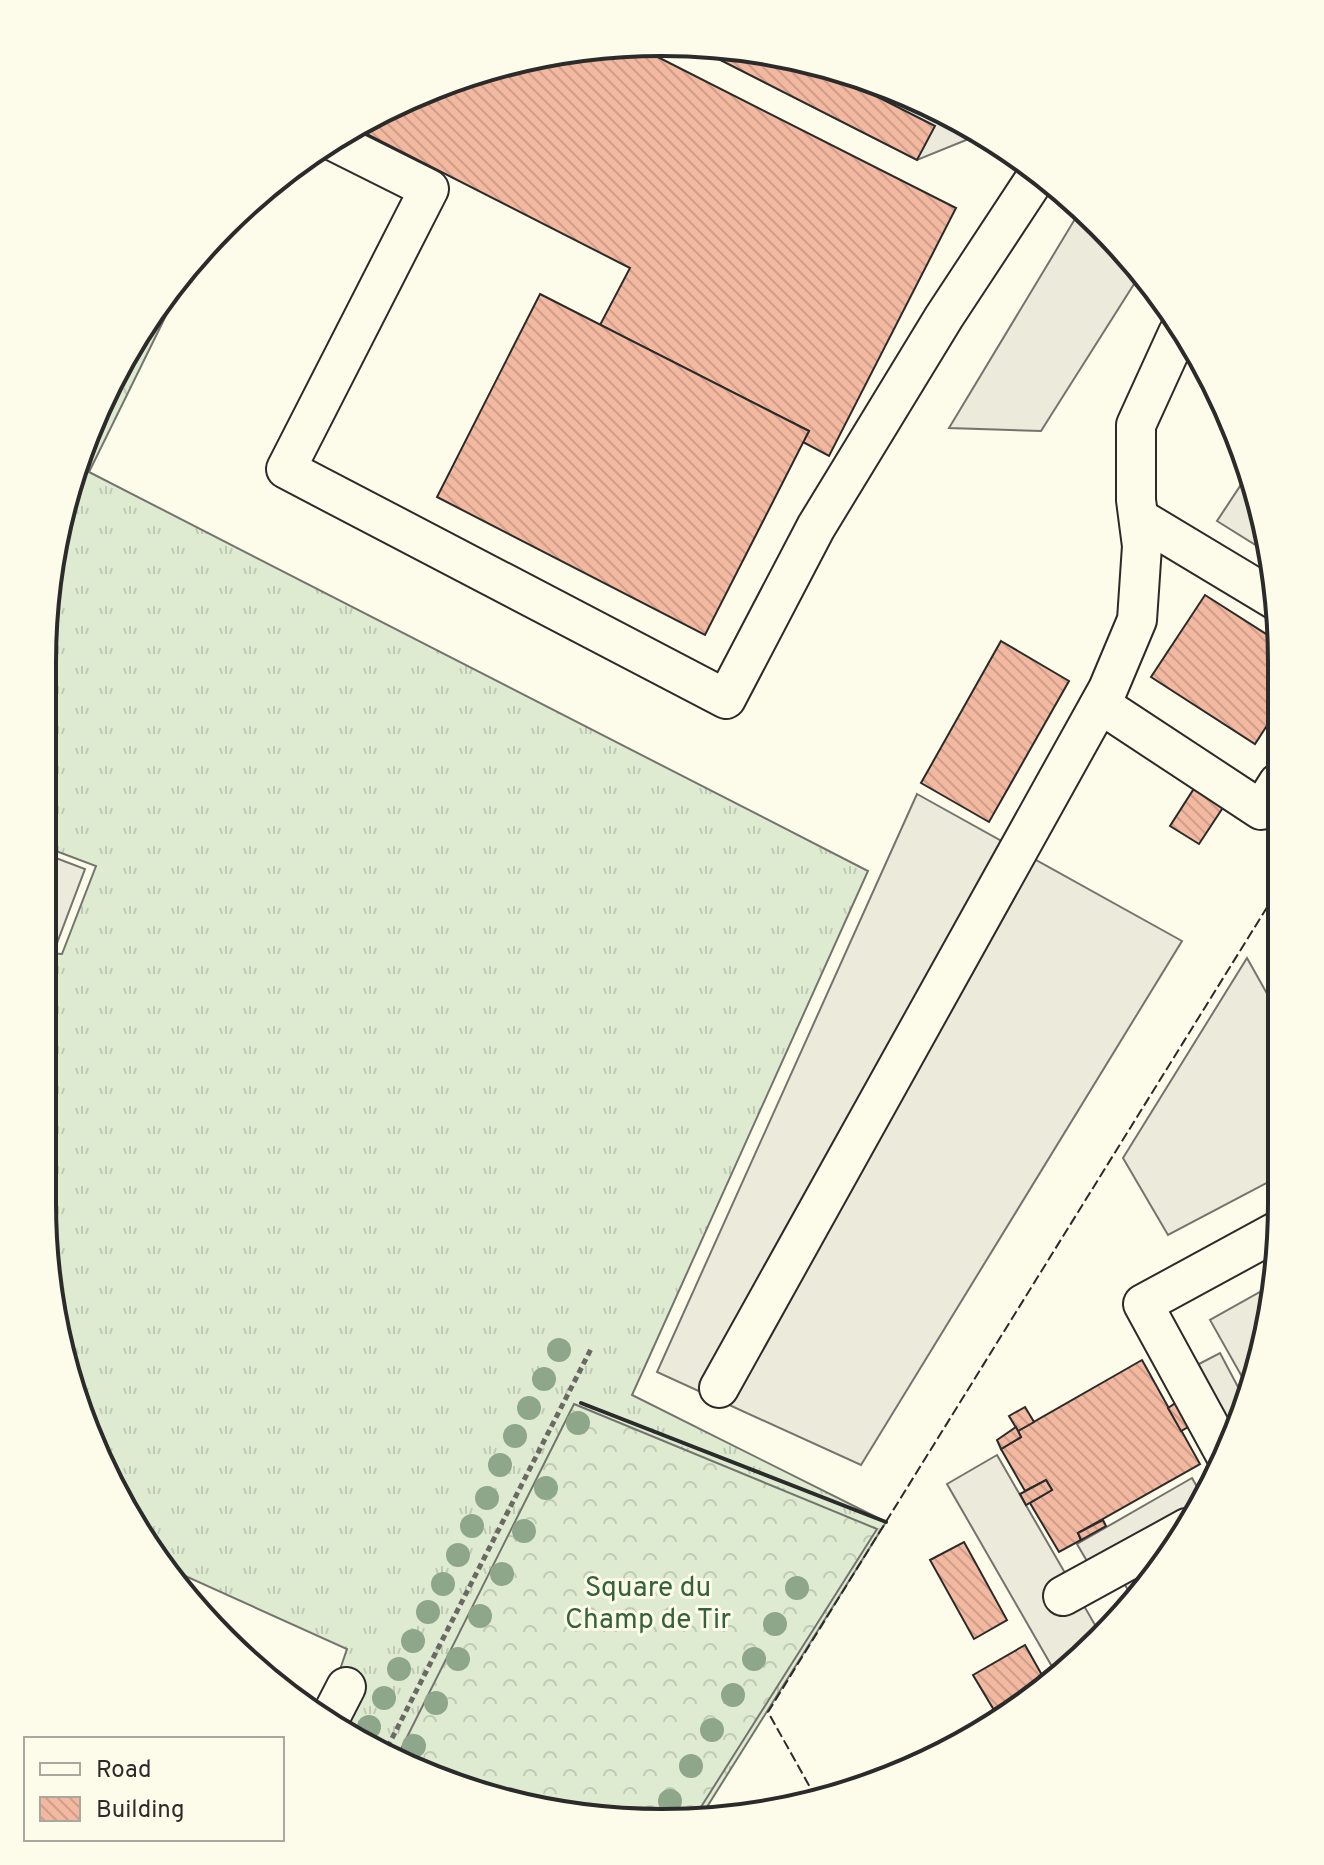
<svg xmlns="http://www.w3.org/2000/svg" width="1324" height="1865" font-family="Overpass,sans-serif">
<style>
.grass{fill:url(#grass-tufts);stroke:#74746e;stroke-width:2}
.forest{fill:url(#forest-crowns);stroke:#74746e;stroke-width:2}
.parking{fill:#eceadb;stroke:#74746e;stroke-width:2}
.building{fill:url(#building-back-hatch);stroke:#2b2b2b;stroke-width:2}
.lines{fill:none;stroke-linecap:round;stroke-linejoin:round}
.minor-casing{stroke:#2b2b2b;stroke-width:42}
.path{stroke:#6a6964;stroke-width:5;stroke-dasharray:6 4;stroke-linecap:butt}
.minor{stroke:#fdfbea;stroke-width:38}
.fence{stroke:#2b2b2b;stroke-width:2;stroke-dasharray:10 4;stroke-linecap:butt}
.wall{stroke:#2b2b2b;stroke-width:4}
.tree{fill:#8ea78a}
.labels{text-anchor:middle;stroke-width:6;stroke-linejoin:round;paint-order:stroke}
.park-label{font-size:28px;fill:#34623c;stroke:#fdfbea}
.rim{fill:none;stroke:#2b2b2b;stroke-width:4}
</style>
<defs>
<pattern id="grass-tufts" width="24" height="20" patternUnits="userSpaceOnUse" patternTransform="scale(2)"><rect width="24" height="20" fill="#deebd1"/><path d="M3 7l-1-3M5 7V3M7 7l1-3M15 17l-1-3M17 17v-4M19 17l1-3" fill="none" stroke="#bfcab4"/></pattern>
<pattern id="forest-crowns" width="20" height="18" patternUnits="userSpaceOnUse" patternTransform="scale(2)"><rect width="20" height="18" fill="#deebd1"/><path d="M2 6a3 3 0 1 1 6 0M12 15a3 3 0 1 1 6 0" fill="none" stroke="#bfcab4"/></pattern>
<pattern id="building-back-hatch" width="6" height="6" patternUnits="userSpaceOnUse" patternTransform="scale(2)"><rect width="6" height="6" fill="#f2b8a0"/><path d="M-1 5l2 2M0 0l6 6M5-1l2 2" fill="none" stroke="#d09e8a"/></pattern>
</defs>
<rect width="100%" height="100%" fill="#fdfbea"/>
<polygon class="grass" points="182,283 89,472 868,871 632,1395 886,1522 700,1818 581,1818 388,1759 324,1716 347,1649 163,1566 146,1547 63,1364 42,1203 47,953 62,954 96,866 48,848 54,541 125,352"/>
<polygon class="forest" points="574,1404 877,1529 694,1818 581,1818 487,1789 400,1751"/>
<g class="parking">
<polygon points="703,43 823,63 937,106 981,134 917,160 689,44"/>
<polygon points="1081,209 1128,254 1141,273 1041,431 949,428"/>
<polygon points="1248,474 1270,554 1217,521"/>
<polygon points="917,794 1182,941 861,1465 657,1372"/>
<polygon points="48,855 85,869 57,943 47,941"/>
<polygon points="1247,958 1279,1015 1280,1176 1168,1235 1123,1158"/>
<polygon points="1274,1284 1261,1363 1250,1391 1210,1320"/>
<polygon points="1220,1353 1246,1402 1234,1435 1197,1365"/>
<polygon points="997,1455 1095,1625 1113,1615 1116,1621 1070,1669 1058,1677 947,1484"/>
<polygon points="1192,1478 1204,1499 1154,1581 1135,1601 1123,1582 1105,1592 1077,1544"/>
</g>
<g class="building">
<polygon points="703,43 807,61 935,126 917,160 689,44"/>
<polygon points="636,46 956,208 829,456 803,442 809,431 600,325 630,268 351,126 463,75 582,47"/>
<polygon points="540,294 809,431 705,635 437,497"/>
<polygon points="1205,595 1277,641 1277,710 1255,744 1151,677"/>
<polygon points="1001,641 1069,681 989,822 921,783"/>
<polygon points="1195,787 1224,806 1199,844 1170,826"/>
<polygon points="1142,1360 1200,1464 1078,1533 1081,1540 1059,1552 1030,1503 1052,1490 1046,1480 1025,1491 1001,1449 1021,1437 1018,1431"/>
<polygon points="1177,1402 1190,1426 1181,1431 1168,1408"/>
<polygon points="1025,1407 1034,1422 1018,1431 1009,1416"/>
<polygon points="1016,1427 1021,1437 1001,1449 997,1440"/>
<polygon points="1046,1480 1052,1490 1026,1505 1020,1494"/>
<polygon points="1103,1520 1106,1526 1081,1540 1078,1533"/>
<polygon points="964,1542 1007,1620 974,1639 930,1560"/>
<polygon points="1025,1645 1047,1684 997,1715 973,1675"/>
</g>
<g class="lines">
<defs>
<g id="minor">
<polyline points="331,140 429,189 286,469 726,699 816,527 944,317 1040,171"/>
<polyline points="1139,518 1277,601"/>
<polyline points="1100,704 1261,810 1278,783"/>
<polyline points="719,1388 1108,689 1137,620 1142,546 1136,500 1136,425 1178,333"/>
<polyline points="1226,1456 1143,1304 1281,1229"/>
<polyline points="1063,1596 1187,1528"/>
<polyline points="329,1720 346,1687"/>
</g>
</defs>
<use href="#minor" class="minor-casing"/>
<polyline class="path" points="383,1756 591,1349"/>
<use href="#minor" class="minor"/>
<polyline class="fence" points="816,1798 768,1712 1279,888"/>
<polyline class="wall" points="581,1403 886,1522"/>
</g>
<g class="tree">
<circle cx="559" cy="1350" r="12"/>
<circle cx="544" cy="1379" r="12"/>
<circle cx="529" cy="1408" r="12"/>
<circle cx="578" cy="1423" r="12"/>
<circle cx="515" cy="1436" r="12"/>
<circle cx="500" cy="1465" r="12"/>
<circle cx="546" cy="1488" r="12"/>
<circle cx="487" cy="1498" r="12"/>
<circle cx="472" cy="1526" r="12"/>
<circle cx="524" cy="1531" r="12"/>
<circle cx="458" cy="1555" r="12"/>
<circle cx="502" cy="1574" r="12"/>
<circle cx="443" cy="1584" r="12"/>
<circle cx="797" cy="1588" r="12"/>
<circle cx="428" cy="1612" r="12"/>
<circle cx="480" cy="1616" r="12"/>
<circle cx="775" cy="1624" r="12"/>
<circle cx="413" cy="1641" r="12"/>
<circle cx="458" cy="1659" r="12"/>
<circle cx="754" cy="1659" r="12"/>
<circle cx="399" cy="1669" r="12"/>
<circle cx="733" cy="1695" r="12"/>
<circle cx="384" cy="1698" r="12"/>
<circle cx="436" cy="1703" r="12"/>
<circle cx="369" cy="1727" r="12"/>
<circle cx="712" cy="1730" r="12"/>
<circle cx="414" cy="1746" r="12"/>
<circle cx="691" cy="1766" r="12"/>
<circle cx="670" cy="1801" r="12"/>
</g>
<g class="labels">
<g class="park-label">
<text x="648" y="1596">Square du<tspan x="648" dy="32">Champ de Tir</tspan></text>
</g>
</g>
<path d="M0 0H1324V1865H0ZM662 56H662A606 606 0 0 1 1268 662V1203A606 606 0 0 1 662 1809H662A606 606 0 0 1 56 1203V662A606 606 0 0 1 662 56Z" fill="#fdfbea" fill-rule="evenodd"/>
<path class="rim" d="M662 56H662A606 606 0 0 1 1268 662V1203A606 606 0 0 1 662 1809H662A606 606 0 0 1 56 1203V662A606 606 0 0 1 662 56Z"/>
<rect x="24" y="1737" width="260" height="104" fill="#fdfbea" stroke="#a9a89e" stroke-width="2"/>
<rect x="40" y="1763" width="40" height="12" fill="#fdfbea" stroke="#a9a89e" stroke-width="2"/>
<text x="96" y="1777" font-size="24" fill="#2b2b2b">Road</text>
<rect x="40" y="1797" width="40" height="24" fill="url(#building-back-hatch)" stroke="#a9a89e" stroke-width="2"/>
<text x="96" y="1817" font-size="24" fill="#2b2b2b">Building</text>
</svg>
